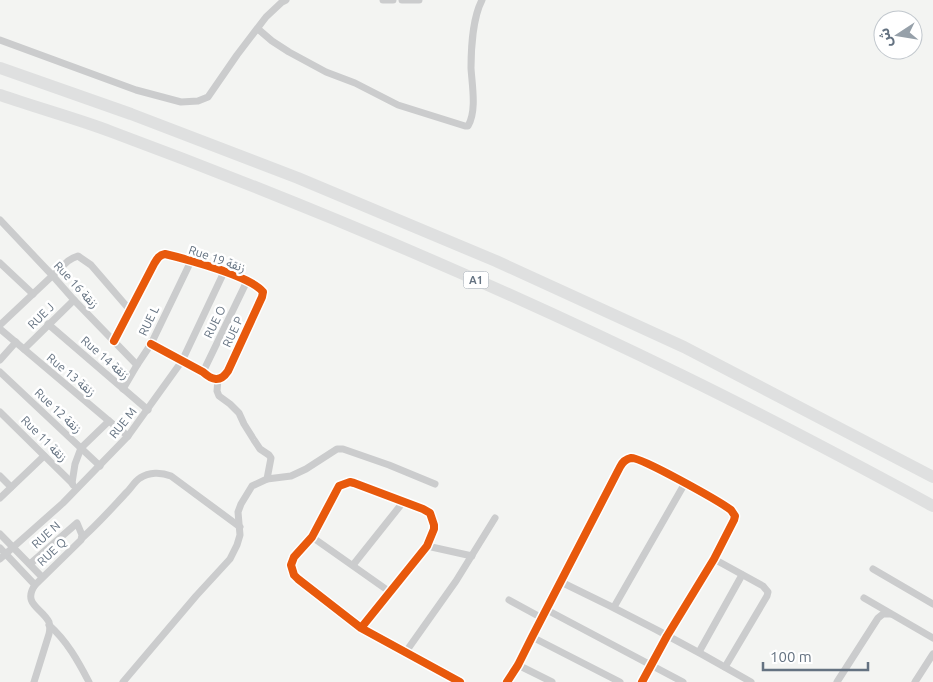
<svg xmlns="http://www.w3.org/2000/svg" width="933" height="682" font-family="Ubuntu,'Noto Sans Arabic',sans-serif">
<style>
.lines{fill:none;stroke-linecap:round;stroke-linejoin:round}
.street{stroke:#cbcccd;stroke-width:7}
.highway{stroke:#dfe0e0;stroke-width:12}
.cycleway-casing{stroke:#fff;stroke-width:11}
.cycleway{stroke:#e8590c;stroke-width:8}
.labels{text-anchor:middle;stroke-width:5;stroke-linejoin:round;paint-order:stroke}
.shield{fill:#fff;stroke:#929ca7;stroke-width:1}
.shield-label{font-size:11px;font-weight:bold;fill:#647281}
.street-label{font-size:12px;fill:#647281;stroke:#fff}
</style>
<rect width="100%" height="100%" fill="#f3f4f2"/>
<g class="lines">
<g class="street">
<polyline points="383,0 393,0"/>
<polyline points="402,0 419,0"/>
<path d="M258,29l14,12 17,11 37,20 29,11 43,22 67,21h3c9,-15 4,-41 3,-58 0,-19 2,-51 11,-68"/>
<polyline points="0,40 136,90 181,102 198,101 208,97 237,55 266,17 282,2 286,0"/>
<polyline points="0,220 52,275 74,300 137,365"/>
<polyline points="0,263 33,294"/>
<polyline points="48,324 148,410"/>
<polyline points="0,325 68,261 73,258 78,256 91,265 129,309"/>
<polyline points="0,329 109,421 128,436"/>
<path d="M114,341l40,-77c3,-5 5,-9 11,-10 21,5 86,22 98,38l-1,5 -34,74c-8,12 -16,9 -25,1l-52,-28"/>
<polyline points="24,349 74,300"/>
<polyline points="0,360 16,342"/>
<polyline points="0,372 100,466"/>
<polyline points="203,372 247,281"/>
<polyline points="123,389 137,365 151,344 191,261"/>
<polyline points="0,412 72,483"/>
<polyline points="0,476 11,487"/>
<polyline points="267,479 291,476 306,469 337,449 343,449 389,465 435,484"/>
<polyline points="73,485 72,483 75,464 81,448 109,421"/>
<polyline points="0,498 44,456"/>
<polyline points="0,534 42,577"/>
<polyline points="312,537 390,592"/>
<path d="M82,538c16,-14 30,-30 45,-46 4,-4 8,-11 13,-14 9,-6 21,-6 31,-2l69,51"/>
<polyline points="427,546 472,556"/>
<polyline points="0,548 35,585"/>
<polyline points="0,559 63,503 128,436 182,361 224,272"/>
<polyline points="714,559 763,586 768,592 767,596 725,667"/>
<path d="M30,564l47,-41 5,12 -1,5 -46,45c-13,19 7,23 14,37 1,4 1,8 0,12l-15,48"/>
<polyline points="353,565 404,501"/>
<polyline points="873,569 933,604"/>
<path d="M561,582c65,31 128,64 190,100"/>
<polyline points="864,598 933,638"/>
<polyline points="509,600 542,618"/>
<polyline points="614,607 685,483"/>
<polyline points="547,610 683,682"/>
<path d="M49,625c18,16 29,36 40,57"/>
<polyline points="361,628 427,546 434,529 434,525 430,513 423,509 354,483 350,482 339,486 312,537 294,557 291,565 294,575 298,579 361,628 460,682"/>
<polyline points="532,637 620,682"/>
<polyline points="699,652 742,575"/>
<polyline points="405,653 456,581 495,518"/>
<polyline points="518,665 552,682"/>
<polyline points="123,682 196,596 230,559 237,545 240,535 238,512 241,504 252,486 267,479 271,458 269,455 260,449 254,440 244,424 239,413 230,404 219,396 217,391 218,379"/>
<path d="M507,682l11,-17 14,-28 88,-170c2,-4 6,-8 11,-9 10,-1 88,43 100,52l4,6 -1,4 -20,39 -47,77 -25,46"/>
<polyline points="837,682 878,618 883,614 890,614"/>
<polyline points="915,682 933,654"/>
</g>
<g class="highway">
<polyline points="0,68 131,114 298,178 496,261 684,347 933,477"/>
<path d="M0,95c37,13 75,23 112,37 194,72 385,153 571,244 84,41 167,85 250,130"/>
</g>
<defs>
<g id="cycleway">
<path d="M114,341l40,-77c3,-5 5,-9 11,-10 21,5 86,22 98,38l-1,5 -34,74c-8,12 -16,9 -25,1l-52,-28"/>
<polyline points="361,628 427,546 434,529 434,525 430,513 423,509 354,483 350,482 339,486 312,537 294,557 291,565 294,575 298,579 361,628 460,682"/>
<path d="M507,682l11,-17 14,-28 88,-170c2,-4 6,-8 11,-9 10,-1 88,43 100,52l4,6 -1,4 -20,39 -47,77 -25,46"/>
</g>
</defs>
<use href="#cycleway" class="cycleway-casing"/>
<use href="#cycleway" class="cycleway"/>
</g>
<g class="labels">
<rect class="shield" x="463.5" y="271.5" width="25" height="17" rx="4"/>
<g class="shield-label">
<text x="476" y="284">A1</text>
</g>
<g class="street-label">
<text transform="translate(217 259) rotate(19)" y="4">Rue 19 زنقة</text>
<text transform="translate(76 285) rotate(47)" y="4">Rue 16 زنقة</text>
<text transform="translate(41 316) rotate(-45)" y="4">RUE J</text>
<text transform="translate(149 321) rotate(-64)" y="4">RUE L</text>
<text transform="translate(215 322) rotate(-64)" y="4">RUE O</text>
<text transform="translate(233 332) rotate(-65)" y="4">RUE P</text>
<text transform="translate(105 358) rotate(41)" y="4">Rue 14 زنقة</text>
<text transform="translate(71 375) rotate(40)" y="4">Rue 13 زنقة</text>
<text transform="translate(58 411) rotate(43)" y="4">Rue 12 زنقة</text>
<text transform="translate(123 423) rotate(-51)" y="4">RUE M</text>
<text transform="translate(44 439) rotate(45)" y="4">Rue 11 زنقة</text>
<text transform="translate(46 535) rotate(-42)" y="4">RUE N</text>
<text transform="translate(52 552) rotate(-43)" y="4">RUE Q</text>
</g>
</g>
<g transform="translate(898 35) rotate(258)"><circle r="24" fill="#ffffff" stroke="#c1c7cd"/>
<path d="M0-4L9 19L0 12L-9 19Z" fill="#96a0a9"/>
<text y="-8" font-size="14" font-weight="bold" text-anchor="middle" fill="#647281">ش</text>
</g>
<path d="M763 662v8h105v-8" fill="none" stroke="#647281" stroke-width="2.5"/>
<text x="770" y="662" font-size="15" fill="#647281" stroke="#ffffff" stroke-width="4" paint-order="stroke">100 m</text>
</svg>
